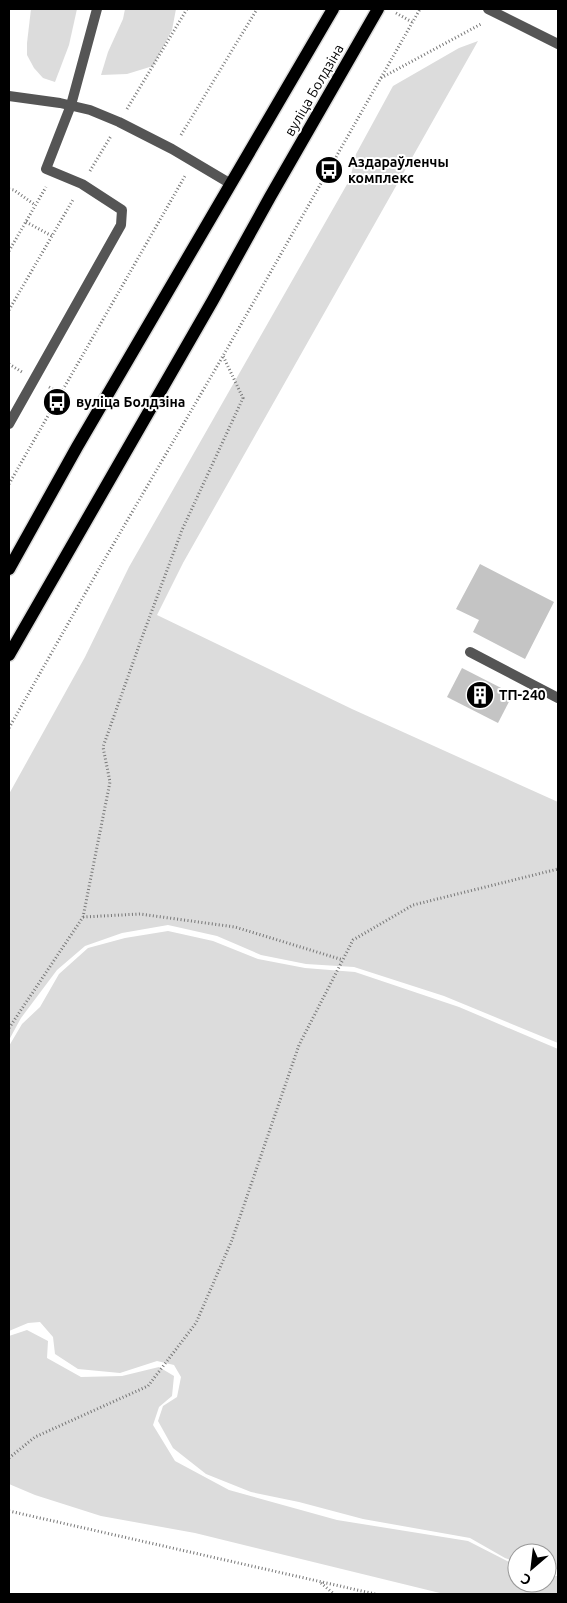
<svg xmlns="http://www.w3.org/2000/svg" width="567" height="1603" font-family="Ubuntu,sans-serif">
<style>
.green{fill:#dcdcdc}
.building{fill:#c4c4c4}
.lines{fill:none;stroke-linecap:round;stroke-linejoin:round}
.primary-casing{stroke:#dbdbdb;stroke-width:15}
.path{stroke:#777;stroke-width:3;stroke-dasharray:1 2.5;stroke-linecap:butt}
.service{stroke:#555;stroke-width:10}
.minor{stroke:#555;stroke-width:10}
.primary{stroke:#000;stroke-width:12}
.labels{text-anchor:middle;stroke-width:4;stroke-linejoin:round;paint-order:stroke}
.street-label{font-size:14px;fill:#000;stroke:#fff}
.poi-label{font-size:14px;font-weight:bold;fill:#000;stroke:#fff;text-anchor:start}
</style>
<rect width="100%" height="100%" fill="#fff"/>
<g class="green">
<polygon points="31,9 77,9 69,45 55,82 43,78 34,68 27,55 27,43"/>
<polygon points="125,9 176,9 172,30 153,66 127,74 101,75 108,52 123,19"/>
<polygon points="478,41 183,563 157,615 352,709 558,802 558,1043 444,996 354,967 306,964 261,955 217,936 168,925 122,933 85,946 57,970 21,1018 9,1040 9,794 85,657 129,567 350,179 356,154 393,86 459,48"/>
<polygon points="168,931 213,941 258,959 305,968 355,972 459,1007 558,1049 558,1569 547,1571 547,1553 517,1553 517,1562 505,1558 470,1538 363,1519 299,1502 251,1492 206,1474 173,1448 158,1421 163,1406 177,1397 181,1377 174,1365 157,1361 120,1373 78,1369 55,1354 53,1337 40,1322 28,1323 9,1331 9,1046 22,1024 40,1007 59,974 88,948 125,938"/>
<polygon points="27,1330 48,1341 47,1358 81,1377 122,1376 159,1367 174,1376 172,1396 159,1407 153,1425 175,1461 229,1490 337,1520 468,1541 517,1566 517,1583 547,1583 547,1576 558,1576 558,1594 444,1594 195,1533 101,1516 35,1495 9,1484 9,1336"/>
</g>
<g class="building">
<polygon points="480,564 554,602 525,659 473,632 479,620 456,609"/>
<polygon points="462,668 513,694 498,723 447,697"/>
</g>
<g class="lines">
<defs>
<g id="primary">
<polyline points="9,569 77,447 333,9"/>
<polyline points="9,655 213,300 270,197 378,9"/>
</g>
</defs>
<use href="#primary" class="primary-casing"/>
<g class="path">
<polyline points="396,13 412,22"/>
<polyline points="381,78 481,24"/>
<polyline points="127,109 187,9"/>
<polyline points="181,135 257,9"/>
<polyline points="90,171 111,136"/>
<polyline points="9,189 14,190 35,205"/>
<polyline points="26,222 52,236"/>
<polyline points="9,251 46,187"/>
<polyline points="9,310 74,198"/>
<polyline points="9,364 22,372"/>
<polyline points="49,387 61,394"/>
<polyline points="9,484 185,176 184,175"/>
<polyline points="9,728 99,569 223,356 420,9"/>
<polyline points="83,917 140,914 235,927 343,960"/>
<polyline points="9,1028 83,917 110,782 103,747 141,640 182,530 243,398 223,356"/>
<polyline points="9,1458 35,1437 148,1386 196,1323 232,1240 299,1045 353,940 413,905 558,869"/>
<polyline points="9,1511 375,1594"/>
<polyline points="321,1583 334,1594"/>
</g>
<g class="service">
<polyline points="9,96 60,103 90,110 119,122 172,149 231,184"/>
<polyline points="9,424 121,225 122,210 82,184 46,169 71,105 97,9"/>
<polyline points="470,652 558,698"/>
</g>
<polyline class="minor" points="488,9 558,44"/>
<use href="#primary" class="primary"/>
</g>
<defs>
<symbol id="bus-disc" viewBox="-11 -11 22 22"><circle r="9.5" fill="#000" stroke="#fff"/><path d="M-5-6H5V4H4V6H2V4H-2V6H-4V4H-5ZM-3.5-4V0h7V-4ZM-3.5 1.2v1.5H-2V1.2ZM2 1.2v1.5H3.5V1.2Z" fill="#fff"/></symbol>
<symbol id="building-disc" viewBox="-11 -11 22 22"><circle r="9.5" fill="#000" stroke="#fff"/><path d="M-4-6H4V6H1V3H-1V6H-4ZM-2.5-4.3h1.7v1.8h-1.7ZM.8-4.3h1.7v1.8H.8ZM-2.5-1h1.7V.8h-1.7ZM.8-1h1.7V.8H.8Z" fill="#fff"/></symbol>
</defs>
<g fill-rule="evenodd">
<use href="#bus-disc" x="313" y="154" width="32" height="32"/>
<use href="#bus-disc" x="41" y="386" width="32" height="32"/>
<use href="#building-disc" x="464" y="679" width="32" height="32"/>
</g>
<g class="labels">
<g class="street-label">
<text transform="translate(314 90) rotate(-60)" y="5">вуліца Болдзіна</text>
</g>
<g class="poi-label">
<text x="348" y="167">Аздараўленчы<tspan x="348" dy="16">комплекс</tspan></text>
<text x="76" y="407">вуліца Болдзіна</text>
<text x="499" y="700">ТП-240</text>
</g>
</g>
<rect width="567" height="1603" fill="none" stroke="#000000" stroke-width="20"/>
<g transform="translate(532 1568) rotate(208)"><circle r="24" fill="#ffffff" stroke="#999999"/>
<path d="M0-4L9 19L0 12L-9 19Z" fill="#000000"/>
<text y="-8" font-size="14" font-weight="bold" text-anchor="middle" fill="#000000">С</text>
</g>
</svg>
